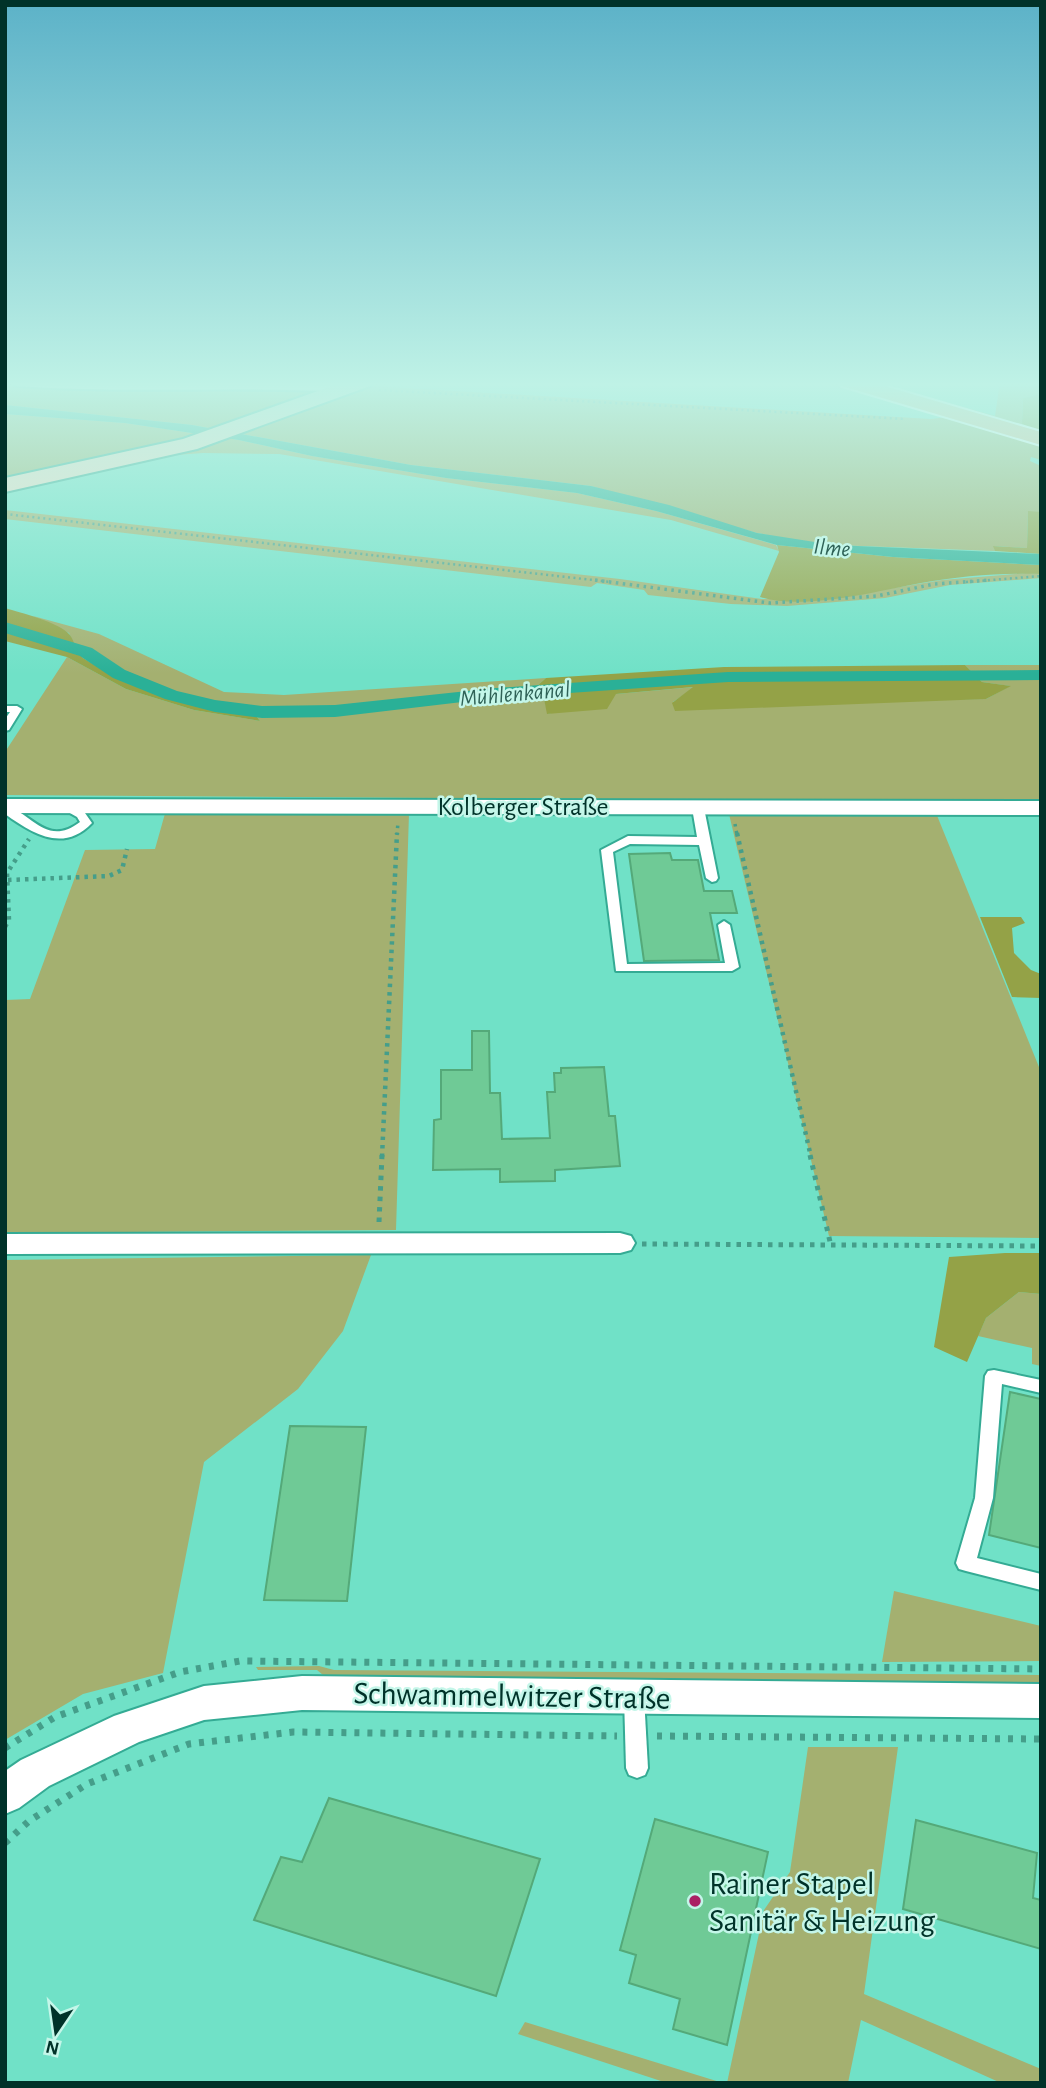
<svg xmlns="http://www.w3.org/2000/svg" width="1046" height="2088" font-family="'Alegreya Sans',sans-serif">
<style>
.green{fill:#a4b070}
.forest{fill:#94a247}
.water{fill:#2ab097}
.lines{fill:none;stroke-linecap:round;stroke-linejoin:round}
.canal{fill:#2ab097;fill-rule:evenodd}
.building{fill:#6fca96;stroke:#54a979;stroke-width:2}
.lane-casing{stroke:#34ab94;stroke-width:4}
.street-casing{stroke:#34ab94;stroke-width:4}
.secondary-casing{stroke:#34ab94;stroke-width:4}
.primary-casing{stroke:#fff;stroke-width:4}
.path-far4{stroke:#459e8a;stroke-width:2.5;stroke-dasharray:2 3.5;stroke-linecap:butt}
.path-far3{stroke:#459e8a;stroke-width:3.5;stroke-dasharray:2.5 4.5;stroke-linecap:butt}
.path-far2{stroke:#459e8a;stroke-width:4.5;stroke-dasharray:3.5 5;stroke-linecap:butt}
.path-far1{stroke:#459e8a;stroke-width:5;stroke-dasharray:4.5 6;stroke-linecap:butt}
.path{stroke:#459e8a;stroke-width:7;stroke-dasharray:5 8;stroke-linecap:butt}
.lane{fill:#fff;fill-rule:evenodd}
.street{fill:#fff;fill-rule:evenodd}
.secondary{fill:#f5dcc8;fill-rule:evenodd}
.primary{fill:#ebb991;fill-rule:evenodd}
.poi-dot{fill:#aa2164;stroke:#c4f6e9;stroke-width:2.5}
.labels{text-anchor:middle;stroke-width:5;stroke-linejoin:round;paint-order:stroke}
.far-water-label{font-size:23px;font-style:italic;fill:#2f6257;stroke:#c4f6e9}
.street-label{font-size:26px;fill:#003229;stroke:#c4f6e9}
.near-street-label{font-size:32px;fill:#003229;stroke:#c4f6e9}
.near-poi-label{font-size:32px;fill:#003229;stroke:#c4f6e9;text-anchor:start}
</style>
<rect width="100%" height="100%" fill="#70e1c7"/>
<g class="green">
<polygon points="5,382 391,382 387,387 931,419 948,417 819,382 871,382 995,416 1000,382 1041,382 1041,394 1023,398 1022,424 1041,432 1041,460 1031,457 1030,461 1041,466 1041,512 1028,512 1027,548 994,546 995,551 834,545 800,541 757,533 591,486 411,465 192,425 5,405"/>
<polygon points="5,414 125,423 239,440 312,456 446,478 577,493 656,511 776,545 779,551 671,520 279,454 203,453 162,456 5,490"/>
<polygon points="5,510 620,579 762,599 827,599 942,580 1028,573 1041,574 1041,578 950,585 885,598 787,606 731,604 648,595 644,590 597,583 591,587 5,519"/>
<polygon points="33,616 99,634 224,692 284,695 546,678 537,686 544,699 548,714 616,694 695,687 673,702 986,699 1010,686 982,682 965,665 1041,665 1041,802 5,795 5,752 67,657 126,689 194,710 260,721 257,717 197,706 132,684 80,656 69,633"/>
<polygon points="166,810 409,813 396,1230 5,1233 5,1000 30,999 85,850 155,849"/>
<polygon points="936,813 1041,1072 1041,1238 829,1236 729,814"/>
<polygon points="371,1255 343,1331 298,1389 204,1462 163,1673 83,1694 5,1740 5,1260"/>
<polygon points="1019,1292 1041,1294 1041,1366 1032,1364 1032,1348 978,1336 986,1318"/>
<polygon points="894,1591 1041,1626 1041,1661 882,1662"/>
<polygon points="319,1666 334,1670 1041,1675 1041,1685 329,1680 317,1670 258,1670 256,1667"/>
<polygon points="808,1747 898,1747 864,1994 1041,2069 1041,2083 1001,2083 861,2020 848,2083 727,2083 764,1910 790,1872"/>
<polygon points="525,2022 723,2083 667,2083 518,2034"/>
</g>
<g class="forest">
<polygon points="1041,394 1041,432 1022,424 1023,398"/>
<polygon points="1028,511 1041,512 1041,554 995,551 993,546 1027,548"/>
<path d="M777,545l116,12 148,8v9c-39,-1 -81,2 -120,9 -44,8 -118,28 -161,14l19,-45z"/>
<path d="M5,608c16,5 54,14 65,27 5,7 6,18 13,23 53,34 113,48 174,59l3,4 -66,-11 -68,-21 -59,-32 -62,-16z"/>
<polygon points="965,665 982,682 1011,686 986,699 675,711 672,703 693,687 616,694 607,709 547,714 544,699 537,686 546,678 724,667"/>
<polygon points="980,917 1021,917 1025,923 1012,928 1014,953 1031,970 1041,974 1041,998 1012,997"/>
<polygon points="1005,1253 1041,1253 1041,1294 1019,1292 986,1318 967,1362 934,1347 949,1257"/>
</g>
<polygon class="water" points="5,405 192,425 411,465 591,486 669,505 757,533 834,545 1041,554 1041,565 893,557 777,545 656,511 577,493 446,478 312,456 239,440 125,423 5,414"/>
<g class="lines">
<polygon class="canal" points="5,622 92,648 125,670 177,691 215,700 262,706 335,705 496,688 728,672 1041,670 1041,680 728,682 496,698 335,717 262,718 215,712 165,699 113,678 80,656 5,633"/>
</g>
<g class="building">
<polygon points="670,853 672,860 698,860 704,891 732,891 737,913 710,913 719,960 644,961 629,854"/>
<polygon points="472,1031 489,1031 490,1093 500,1093 502,1139 550,1138 547,1092 555,1092 554,1073 561,1073 561,1068 604,1067 609,1116 615,1116 620,1166 555,1170 555,1181 500,1182 500,1169 433,1170 434,1120 441,1119 441,1070 472,1070"/>
<polygon points="1010,1392 1041,1399 1041,1548 989,1535"/>
<polygon points="290,1426 366,1427 347,1601 264,1600"/>
<polygon points="329,1798 540,1859 496,1996 254,1920 281,1857 302,1862"/>
<polygon points="655,1819 768,1852 727,2045 673,2029 680,1999 629,1983 636,1955 620,1950"/>
<polygon points="916,1820 1037,1853 1033,1898 1041,1900 1041,1949 903,1909"/>
</g>
<g class="lines">
<defs>
<g id="lane">
<polygon points="5,706 17,706 22,709 9,730 5,731 5,719 10,712 5,712"/>
<path d="M65,803l20,10 7,10c-29,30 -59,11 -87,-9v-9c29,10 42,42 75,17l-3,-5 -16,-9 -2,-2z"/>
<polygon points="698,805 704,808 718,878 716,881 712,882 706,878 699,845 630,844 613,852 627,964 725,963 718,925 724,921 730,925 739,967 732,971 616,971 601,850 628,836 697,837 692,808"/>
<polygon points="994,1370 1041,1380 1041,1393 1002,1384 993,1498 977,1558 1041,1574 1041,1590 966,1571 959,1569 956,1563 975,1498 985,1376 988,1371"/>
<polygon points="634,1688 641,1691 644,1697 648,1768 645,1775 637,1778 629,1775 626,1768 624,1697 627,1691"/>
</g>
<g id="street">
<path d="M10,382h305l29,2 7,4 -7,4c-109,-6 -218,2 -327,-6z"/>
<polygon points="5,799 1041,801 1041,815 5,813"/>
<polygon points="620,1233 631,1236 635,1243 631,1250 620,1253 5,1254 5,1234"/>
<polygon points="302,1676 1041,1684 1041,1718 302,1710 204,1720 139,1742 49,1786 19,1808 5,1814 5,1771 21,1760 114,1716 204,1686"/>
</g>
<polygon id="secondary" points="343,382 373,382 370,386 197,449 5,492 5,478 183,439"/>
<polygon id="primary" points="839,382 871,382 1041,432 1041,445 842,386"/>
</defs>
<use href="#lane" class="lane-casing"/>
<use href="#street" class="street-casing"/>
<use href="#secondary" class="secondary-casing"/>
<use href="#primary" class="primary-casing"/>
<g class="path-far4">
<polyline points="379,390 905,419"/>
<polyline points="5,514 611,582"/>
<polyline points="966,582 1041,576"/>
</g>
<g class="path-far3">
<polyline points="595,580 770,603 877,596 934,584 989,580"/>
<polyline points="735,824 737,835"/>
<polyline points="397,835 398,822"/>
</g>
<g class="path-far2">
<polyline points="737,833 811,1157"/>
<polyline points="8,880 109,876 122,870 127,849"/>
<polyline points="5,927 9,920 7,873 29,839"/>
<polyline points="382,1157 397,833"/>
</g>
<g class="path-far1">
<polyline points="810,1155 831,1246"/>
<polyline points="379,1222 382,1155"/>
<polyline points="642,1244 1041,1246"/>
</g>
<g class="path">
<polyline points="657,1736 1041,1739"/>
<polyline points="5,1748 55,1717 180,1672 240,1661 1041,1669"/>
<polyline points="5,1843 29,1821 87,1784 189,1744 293,1732 617,1736"/>
</g>
<use href="#lane" class="lane"/>
<use href="#street" class="street"/>
<use href="#secondary" class="secondary"/>
<use href="#primary" class="primary"/>
</g>
<linearGradient id="sky" x2="0" y2="1"><stop stop-color="#5cb2c8"/><stop offset="0.57" stop-color="#bff2e6"/><stop offset="1" stop-color="#bff2e6" stop-opacity="0"/></linearGradient>
<rect width="1046" height="674" fill="url(#sky)"/>
<circle class="poi-dot" cx="695" cy="1901" r="7"/>
<g class="labels">
<g class="far-water-label">
<text transform="translate(832 547) rotate(5)" y="8">Ilme</text>
<text transform="translate(515 693) rotate(-5)" y="8">Mühlenkanal</text>
</g>
<g class="street-label">
<text x="523" y="815">Kolberger Straße</text>
</g>
<g class="near-street-label">
<text transform="translate(512 1695) rotate(1)" y="11">Schwammelwitzer Straße</text>
</g>
<g class="near-poi-label">
<text x="709" y="1894">Rainer Stapel<tspan x="709" dy="37">Sanitär &amp; Heizung</tspan></text>
</g>
</g>
<rect width="1046" height="2088" fill="none" stroke="#003229" stroke-width="14"/>
<g transform="translate(56 2032) rotate(193)" stroke="#c4f6e9" stroke-width="5" paint-order="stroke">
<path d="M0-5L12 26L0 18L-12 26Z" fill="#003229"/>
<text y="-10" font-size="19" font-weight="bold" text-anchor="middle" fill="#003229">N</text>
</g>
</svg>
